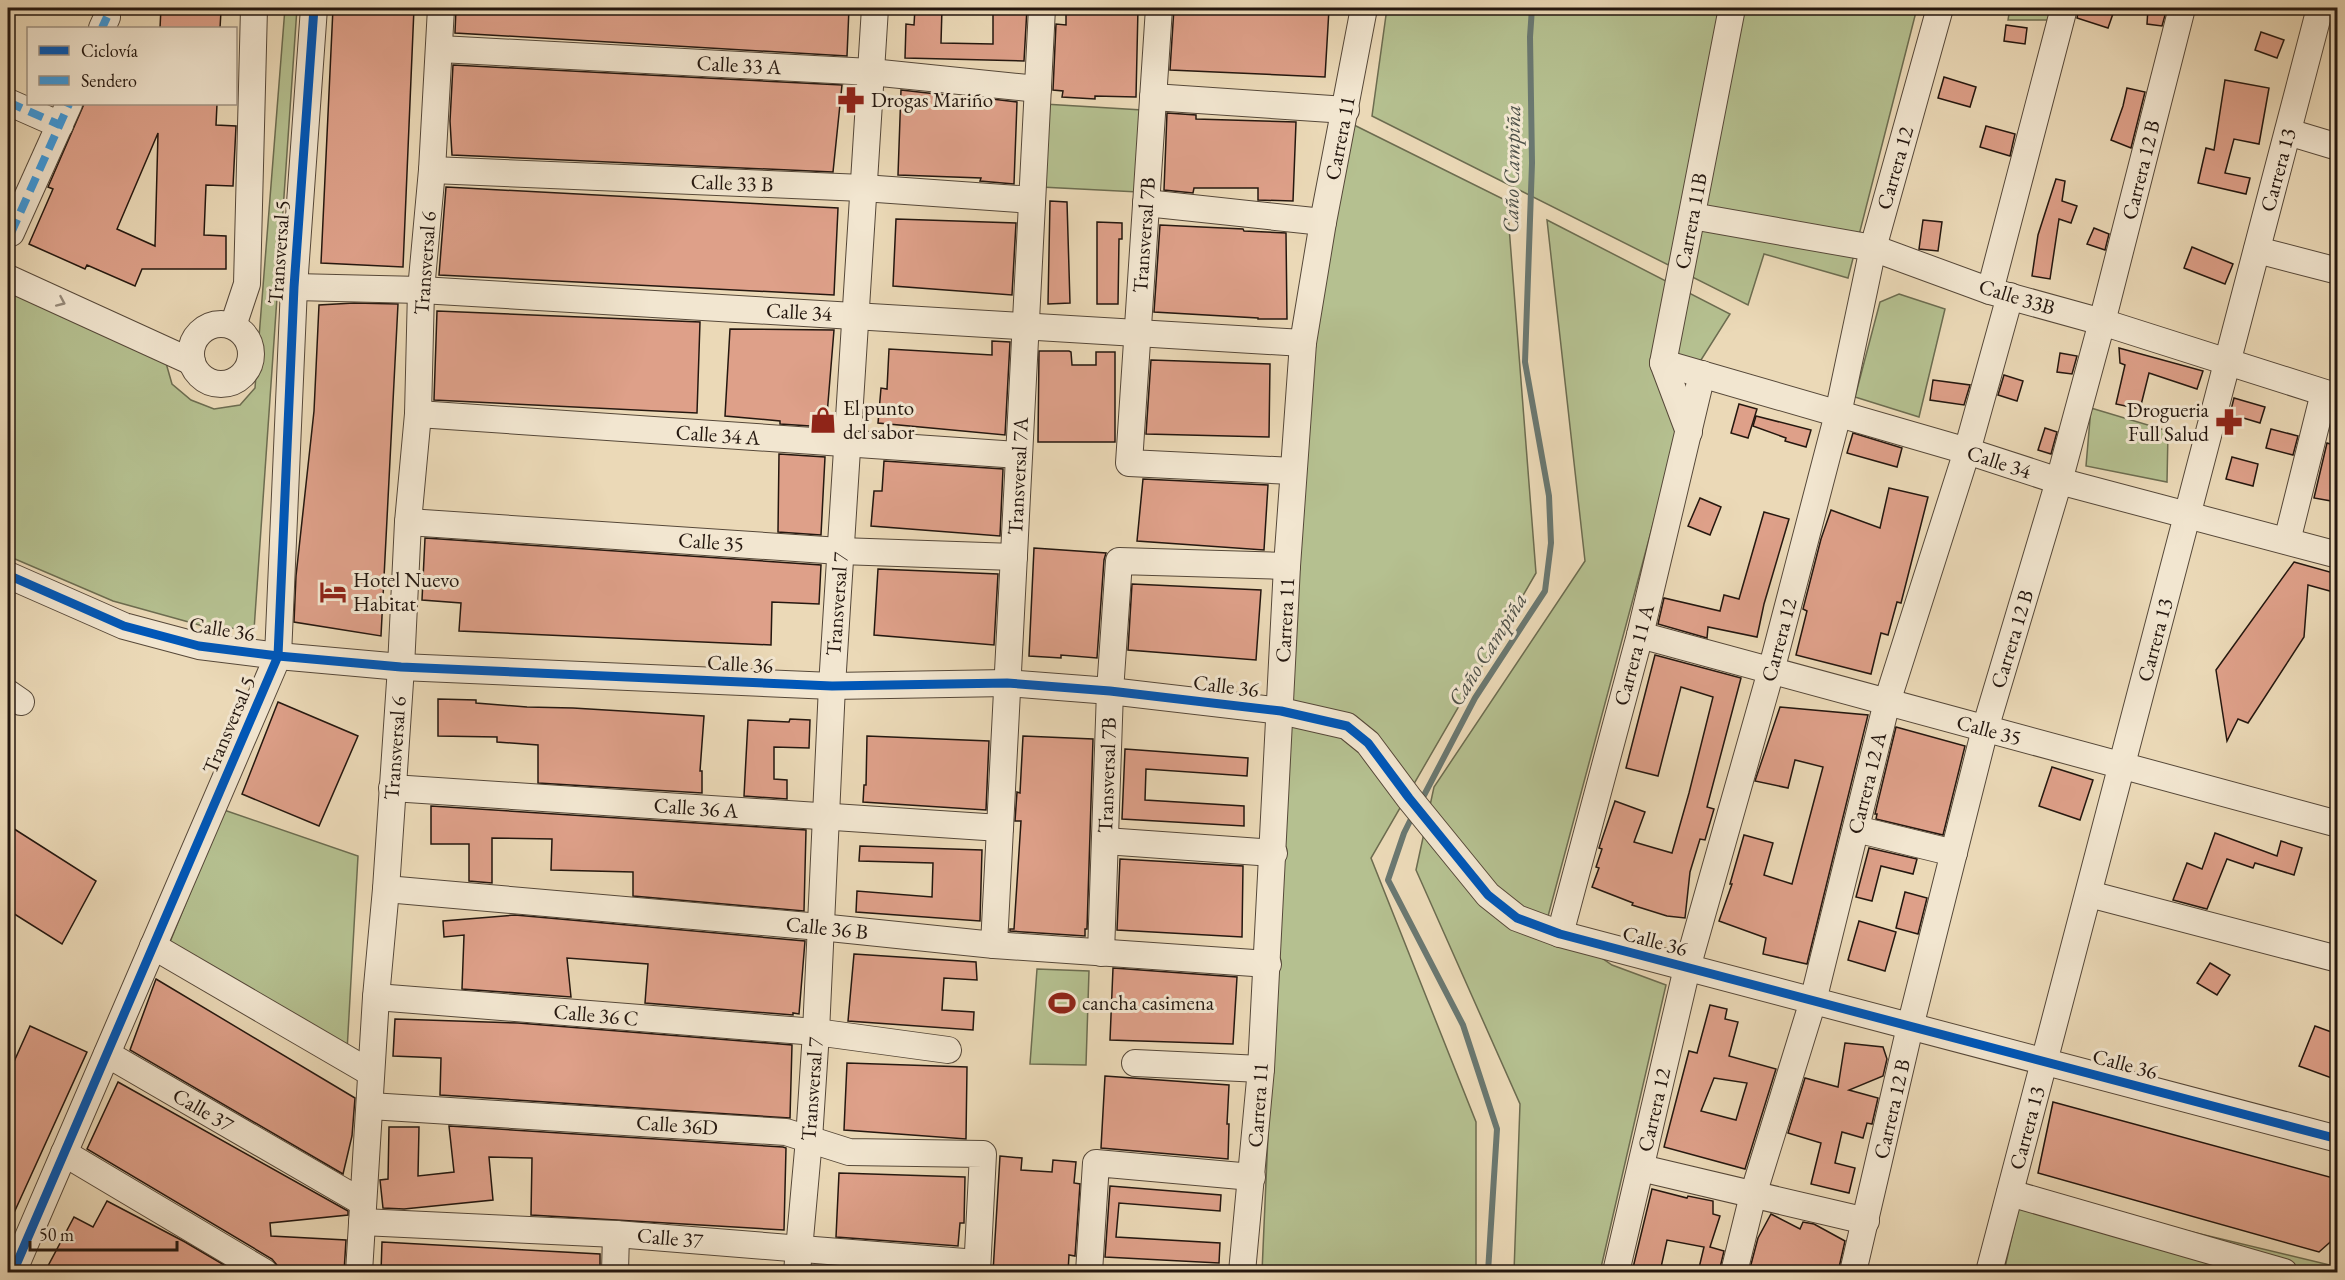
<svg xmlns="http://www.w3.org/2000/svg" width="2345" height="1280" font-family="'EB Garamond',serif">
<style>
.green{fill:#b5c090;stroke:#6c6c50;stroke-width:1.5}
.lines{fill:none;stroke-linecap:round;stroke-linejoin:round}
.stream{stroke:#6a7871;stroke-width:6}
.building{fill:#dea089;stroke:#24170f;stroke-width:1.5;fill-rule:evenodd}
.minor-casing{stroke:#564839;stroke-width:28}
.minor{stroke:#f2e6d0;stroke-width:26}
.quiet{stroke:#3c9ade;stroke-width:8;stroke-dasharray:15 8;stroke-linecap:butt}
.cycleway-casing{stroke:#f2e6d0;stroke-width:13}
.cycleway{stroke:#0057b8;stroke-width:9}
.oneway{stroke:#958979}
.labels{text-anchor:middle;stroke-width:6;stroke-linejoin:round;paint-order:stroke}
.street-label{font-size:21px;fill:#24170f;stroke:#f2e6d0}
.poi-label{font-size:21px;fill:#24170f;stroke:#f2e6d0;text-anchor:start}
.water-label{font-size:22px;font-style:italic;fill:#4d5048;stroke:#f2e6d0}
</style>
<rect width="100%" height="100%" fill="#ebd9b7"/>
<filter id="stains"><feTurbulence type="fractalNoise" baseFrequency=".00333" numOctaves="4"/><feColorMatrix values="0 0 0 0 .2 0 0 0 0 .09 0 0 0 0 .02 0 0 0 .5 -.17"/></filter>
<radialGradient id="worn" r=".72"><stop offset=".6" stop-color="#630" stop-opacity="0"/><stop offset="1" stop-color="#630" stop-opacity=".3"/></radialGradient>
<g class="green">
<polygon points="285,8 297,8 254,630 203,626 113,601 8,556 8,290 166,363 172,384 191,400 214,409 240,405 255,388"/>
<polygon points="1387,8 1917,8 1848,278 1764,254 1748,305 1372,116"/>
<polygon points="2010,8 2054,8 2051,20 2008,20"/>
<polygon points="1044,104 1142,110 1138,192 1041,187"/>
<polygon points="1348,122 1507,201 1536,573 1371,858 1476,1122 1476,1272 1262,1272 1302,358"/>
<polygon points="1547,220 1730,314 1694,371 1547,920 1612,965 1666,985 1600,1272 1514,1272 1520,1104 1416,870 1434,787 1585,561"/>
<polygon points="1899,294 1945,309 1919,417 1855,397 1880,302"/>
<polygon points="2091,408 2168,431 2167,482 2086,466"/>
<polygon points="224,810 358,856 347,1051 170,942"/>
<polygon points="1037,969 1089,971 1086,1065 1030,1064"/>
<polygon points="2022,1191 2338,1267 2337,1269 2333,1272 2004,1272"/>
</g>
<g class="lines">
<g class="stream">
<polyline points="1421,801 1475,698 1545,591 1551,543 1549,496 1525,362 1532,163 1530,37 1532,8"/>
<polyline points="1413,815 1404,833 1388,880 1463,1025 1497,1129 1488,1272"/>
</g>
</g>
<g class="building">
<polygon points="161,8 221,11 220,28 160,28"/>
<polygon points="333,8 414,8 403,267 321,263"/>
<polygon points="456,8 849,8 847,56 455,33"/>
<polygon points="915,8 942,8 941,43 993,44 993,8 1027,8 1024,61 905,58 906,24 914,25"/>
<polygon points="1066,8 1138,8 1136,97 1095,96 1095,99 1062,97 1063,91 1053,90 1056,24 1066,25"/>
<polygon points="1174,8 1329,9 1325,77 1170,70"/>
<polygon points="2079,8 2115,8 2108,28 2077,18"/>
<polygon points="2148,8 2167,8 2162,26 2147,24"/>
<polygon points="2006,25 2027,28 2025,44 2004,41"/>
<polygon points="2261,32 2284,40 2277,58 2255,50"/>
<polygon points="453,65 842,85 833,172 452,155 450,121"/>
<polygon points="1944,77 1976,87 1970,107 1938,98"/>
<polygon points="2225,80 2269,88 2259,144 2234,139 2225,173 2250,178 2246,194 2198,183 2206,148 2214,150"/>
<polygon points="2127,88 2145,92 2131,148 2111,140 2123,106"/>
<polygon points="901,90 945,95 945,102 982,103 983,98 1017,102 1014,184 980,181 981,178 898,175"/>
<path d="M84,104h133l-1,21 20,1 -3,60 -27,-1 -2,50 22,1v33h-84l-7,17 -48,-21 -2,4 -56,-25 24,-55 -5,-2zM158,133l-3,113 -38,-17z"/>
<polygon points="1167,113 1196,115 1196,119 1296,122 1293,201 1258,200 1258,188 1194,188 1193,193 1164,190"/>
<polygon points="1986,126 2015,134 2010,156 1980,147"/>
<polygon points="2056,179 2065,181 2062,201 2077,206 2071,223 2059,219 2050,279 2032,276 2038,235"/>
<polygon points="446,187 838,208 834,295 439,275"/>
<polygon points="1050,201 1067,202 1070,303 1048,304"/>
<polygon points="896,219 1016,223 1012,295 893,286"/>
<polygon points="1923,220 1942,222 1938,251 1919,249"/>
<polygon points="1097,222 1122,223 1122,239 1119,239 1118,304 1097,304"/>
<polygon points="1160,225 1243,229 1244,231 1286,233 1287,319 1258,319 1258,318 1154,312"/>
<polygon points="2094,228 2109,234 2105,250 2087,244"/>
<polygon points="2192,247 2233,264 2225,284 2184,268"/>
<polygon points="354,303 398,304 381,636 294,622 296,576 314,411 319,305"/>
<polygon points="437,311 700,322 697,413 434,400"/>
<polygon points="730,329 834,330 826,427 780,424 780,421 725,416"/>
<polygon points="992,341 1010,342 1005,435 878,423 881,388 887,389 889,349 992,355"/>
<polygon points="2119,348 2203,371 2197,389 2149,373 2140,409 2116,404 2125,365 2120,363"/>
<polygon points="1039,351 1069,351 1071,352 1072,365 1096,365 1096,352 1115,352 1115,442 1038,442"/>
<polygon points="2060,353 2077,356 2072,374 2057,372"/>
<polygon points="1151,360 1270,364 1269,437 1146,434"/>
<polygon points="2004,375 2023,381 2017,401 1998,395"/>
<polygon points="1933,380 1970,385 1964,405 1930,400"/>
<polygon points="2234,398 2265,407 2260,423 2230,414"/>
<polygon points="1739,404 1757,409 1748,438 1731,433"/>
<polygon points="1756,416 1811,430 1806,447 1785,441 1786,438 1753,426"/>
<polygon points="2045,428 2057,432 2051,454 2038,450"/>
<polygon points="2271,429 2298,436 2293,455 2266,448"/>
<polygon points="1853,433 1902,448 1897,467 1847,453"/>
<polygon points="2327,443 2337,446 2337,502 2314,498"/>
<polygon points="779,454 825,457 821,535 778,532"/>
<polygon points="2232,457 2258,464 2253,486 2226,479"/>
<polygon points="884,461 1003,469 1000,536 871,526 874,491 882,491"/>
<polygon points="1143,479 1268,485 1264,550 1137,541"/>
<polygon points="1889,488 1928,497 1901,603 1897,602 1888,635 1881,633 1871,674 1796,655 1807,611 1803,609 1821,539 1831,510 1880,528"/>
<polygon points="1700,498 1721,507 1710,535 1688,526"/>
<polygon points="1764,512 1789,519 1764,604 1757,637 1708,627 1707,638 1658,624 1664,598 1720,611 1724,595 1739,599"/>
<polygon points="425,538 821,565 819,604 772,602 771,645 459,631 461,603 422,600"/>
<polygon points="1034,548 1106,553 1104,560 1097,658 1061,655 1061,658 1029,656"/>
<polygon points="2294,562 2337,574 2337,593 2308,585 2304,637 2248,723 2238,719 2227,741 2216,670"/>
<polygon points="878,569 998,574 994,645 874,635"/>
<polygon points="1132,584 1261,590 1256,660 1128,650"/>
<polygon points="1655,655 1741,678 1707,807 1714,809 1705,840 1700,839 1690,872 1685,918 1667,916 1632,905 1633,903 1592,887 1599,868 1596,867 1602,849 1599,848 1615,801 1645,812 1634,842 1672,853 1689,793 1713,697 1681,687 1658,776 1626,768"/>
<polygon points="438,699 476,700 476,703 527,707 573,708 704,716 700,771 702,771 702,793 538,783 538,745 497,742 497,737 438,736"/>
<polygon points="278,702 358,736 319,826 242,794"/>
<polygon points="1780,707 1868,715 1807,964 1763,954 1766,938 1719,921 1732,884 1730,884 1744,835 1773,843 1764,875 1792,884 1823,767 1795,760 1788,788 1755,781"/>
<polygon points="790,719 810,720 809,748 774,747 774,779 787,780 787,799 744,796 748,720 789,722"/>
<polygon points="1896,727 1965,746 1943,835 1876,819 1877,814 1875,814"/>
<polygon points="867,736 989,741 986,810 863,802 864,785 866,785"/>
<polygon points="1023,736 1093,739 1087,929 1085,929 1085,936 1010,931 1010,929 1014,929 1021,821 1015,821 1017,792 1020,793"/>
<polygon points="1125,749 1248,758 1247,776 1146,769 1145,800 1244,806 1244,826 1122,819"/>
<polygon points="2052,767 2093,780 2080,820 2039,806"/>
<polygon points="431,806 806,830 804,911 633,896 633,872 551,870 552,839 492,838 492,883 469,881 469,844 431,844"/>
<polygon points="8,825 96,881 62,944 8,910"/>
<polygon points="2215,833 2277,856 2281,841 2302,848 2294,875 2255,863 2253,868 2227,859 2207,909 2173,900 2187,863 2202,869"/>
<polygon points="860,846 982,850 980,921 856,912 857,891 932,897 933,863 859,861"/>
<polygon points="1869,848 1917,859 1913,874 1881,866 1872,901 1856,897"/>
<polygon points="1120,859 1243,866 1242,937 1117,930"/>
<polygon points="1905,892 1927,898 1918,934 1896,928"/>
<polygon points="515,915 805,941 799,1014 793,1013 793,1015 645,1003 648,964 567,958 571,997 462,989 464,935 444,937 443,921"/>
<polygon points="1859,921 1896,932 1885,971 1848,960"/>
<polygon points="854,954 976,962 977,980 944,978 942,1010 974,1012 973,1030 848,1021"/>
<polygon points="2210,963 2230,975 2217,995 2197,983"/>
<polygon points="1113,968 1237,977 1233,1044 1110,1040"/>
<polygon points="156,979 355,1098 352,1136 343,1174 130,1050"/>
<path d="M1710,1005l17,4 -2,10 13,3 -9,34 47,13 -31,100 -81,-22 25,-96 8,2zM1714,1078l33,5 -11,37 -35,-9z"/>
<polygon points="395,1019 518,1023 792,1045 790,1118 440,1095 441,1058 393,1056"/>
<polygon points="30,1026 87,1052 8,1226 8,1075"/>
<polygon points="2315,1026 2337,1034 2337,1080 2299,1066"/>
<polygon points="1845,1043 1883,1047 1887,1059 1883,1076 1849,1090 1878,1098 1872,1124 1867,1123 1863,1138 1842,1132 1835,1163 1855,1168 1849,1193 1811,1184 1821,1143 1788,1133 1805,1078 1838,1087"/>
<polygon points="847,1063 967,1067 966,1139 844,1130"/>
<polygon points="1105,1076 1229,1085 1227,1124 1229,1124 1228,1159 1101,1148"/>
<polygon points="118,1082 348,1211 348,1215 270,1223 271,1236 346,1240 344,1272 279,1272 277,1265 272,1259 87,1149"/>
<polygon points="2053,1102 2337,1179 2337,1236 2319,1252 2038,1173"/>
<polygon points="449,1126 783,1147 786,1148 784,1230 531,1215 532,1158 489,1157 493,1200 404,1209 383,1208 380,1180 388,1179 389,1127 419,1127 418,1176 454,1172"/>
<polygon points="1000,1156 1022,1158 1021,1170 1052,1172 1053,1160 1076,1162 1074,1183 1080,1184 1075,1256 1069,1255 1068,1272 993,1272"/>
<polygon points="839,1173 965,1177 964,1223 960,1223 958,1246 836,1237"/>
<polygon points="1110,1186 1221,1195 1220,1211 1119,1203 1116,1237 1220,1243 1219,1263 1105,1257"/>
<polygon points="1652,1189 1687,1198 1688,1196 1713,1201 1713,1214 1720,1216 1710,1247 1724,1251 1719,1272 1698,1272 1704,1247 1667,1240 1660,1272 1632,1272"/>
<polygon points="107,1201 185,1242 236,1272 61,1272 48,1266 74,1217 93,1227"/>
<polygon points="1771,1214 1800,1229 1803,1222 1814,1224 1845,1241 1838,1272 1749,1272 1758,1238"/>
<polygon points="382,1242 600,1254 600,1272 381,1272"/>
</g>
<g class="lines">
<defs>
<g id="minor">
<polyline points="1159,8 1129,463 1293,471"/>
<polyline points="102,28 107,17"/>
<polyline points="440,49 871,72 1038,89"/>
<polyline points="1153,97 1346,110"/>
<polyline points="8,102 60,125"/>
<polyline points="2288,132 2338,147"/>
<polyline points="432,170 863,188 1032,200"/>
<polyline points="1146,203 1323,222"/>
<polyline points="1692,216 1873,248 1990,291 2102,322 2338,397"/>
<polyline points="11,233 69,104"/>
<polyline points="2257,250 2338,271"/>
<polyline points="8,278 192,362"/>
<polyline points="294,287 421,290 1303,343"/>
<polyline points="1990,291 2064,8"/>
<circle cx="221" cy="354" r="30"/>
<polyline points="233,326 247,284 254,8"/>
<polyline points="1663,363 1967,451 2059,481 2338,555"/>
<polyline points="418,414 1019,455"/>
<polyline points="1689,432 1663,363 1732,8"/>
<polyline points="408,522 840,551 1014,557"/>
<polyline points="2287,541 2324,393"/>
<polyline points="8,575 124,626 199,646 278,656 401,667 832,686 1007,683 1110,691 1281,711 1347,726 1368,743 1409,798 1488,895 1517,918 1560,934 2338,1139"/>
<polyline points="1640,635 2338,824"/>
<polyline points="8,693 21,702"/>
<polyline points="392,788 1000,828"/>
<polyline points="1856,829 1954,853"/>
<polyline points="1105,841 1274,853"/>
<polyline points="386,889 820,927 994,945 1268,964"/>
<polyline points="2089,894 2338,959"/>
<polyline points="1560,934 1640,635 1702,374"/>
<polyline points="994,945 1042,8"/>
<polyline points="153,946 371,1073"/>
<polyline points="1101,953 1110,691 1119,561 1287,566"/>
<polyline points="376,997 816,1032 948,1050"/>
<polyline points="107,1054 362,1202"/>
<polyline points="1135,1063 1261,1069"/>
<polyline points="370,1106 786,1132 849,1152 983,1154 977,1272"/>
<polyline points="64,1153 264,1272"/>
<polyline points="1641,1168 1866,1221"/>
<polyline points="2010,1193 2284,1272"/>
<polyline points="362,1222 616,1234 977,1263"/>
<polyline points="13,1272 278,656 294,287 314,8"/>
<polyline points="359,1272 376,997 386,889 401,667 408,522 418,414 421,290 432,170 441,8"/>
<polyline points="615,1272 616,1234"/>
<polyline points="797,1272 809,1139 816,1032 832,686 875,8"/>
<polyline points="1089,1272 1096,1163 1252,1177"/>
<polyline points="1242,1272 1261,1069 1287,566 1303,343 1323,222 1364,8"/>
<polyline points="1616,1272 1687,968 1771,671 1838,414 1873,248 1940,8"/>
<polyline points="1734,1272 1753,1195 1813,1001 1887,702 1967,451 2010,296"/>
<polyline points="1853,1272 1910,1027 1985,729 2059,481 2102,322 2182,8"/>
<polyline points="1989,1272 2320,8"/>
</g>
</defs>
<use href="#minor" class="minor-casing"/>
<use href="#minor" class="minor"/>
<g class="quiet">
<polyline points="102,28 107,17"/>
<polyline points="8,102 60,125"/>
<polyline points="11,233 69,104"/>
</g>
<defs>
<g id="cycleway">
<polyline points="8,575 124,626 199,646 278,656 401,667 832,686 1007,683 1110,691 1281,711 1347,726 1368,743 1409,798 1488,895 1517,918 1560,934 2338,1139"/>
<polyline points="13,1272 278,656 294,287 314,8"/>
</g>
</defs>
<use href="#cycleway" class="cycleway-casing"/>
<use href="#cycleway" class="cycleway"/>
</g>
<defs><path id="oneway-chevron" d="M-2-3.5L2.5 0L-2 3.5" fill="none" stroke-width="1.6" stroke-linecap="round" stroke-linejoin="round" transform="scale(1.5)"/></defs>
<use class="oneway" href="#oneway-chevron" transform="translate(61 302) rotate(24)"/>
<defs>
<symbol id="pharmacy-bare" viewBox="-9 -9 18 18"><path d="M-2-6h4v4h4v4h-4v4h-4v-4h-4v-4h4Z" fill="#8f2418" stroke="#f2e6d0" stroke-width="2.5" paint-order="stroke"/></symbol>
<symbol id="shop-bare" viewBox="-9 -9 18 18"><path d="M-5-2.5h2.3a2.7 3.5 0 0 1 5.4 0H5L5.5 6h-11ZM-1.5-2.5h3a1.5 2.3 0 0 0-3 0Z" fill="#8f2418" stroke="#f2e6d0" stroke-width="2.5" paint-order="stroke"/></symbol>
<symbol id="hotel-bare" viewBox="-9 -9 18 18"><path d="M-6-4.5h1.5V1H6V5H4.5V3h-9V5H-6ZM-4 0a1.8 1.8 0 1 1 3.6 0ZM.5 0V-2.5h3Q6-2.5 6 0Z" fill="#8f2418" stroke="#f2e6d0" stroke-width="2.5" paint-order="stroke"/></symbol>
<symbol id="stadium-bare" viewBox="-9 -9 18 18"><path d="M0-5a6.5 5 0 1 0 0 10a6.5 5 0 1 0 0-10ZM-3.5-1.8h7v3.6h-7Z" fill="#8f2418" stroke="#f2e6d0" stroke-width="2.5" paint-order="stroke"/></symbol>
</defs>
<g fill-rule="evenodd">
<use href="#pharmacy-bare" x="832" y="81" width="38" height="38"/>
<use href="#shop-bare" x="804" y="401" width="38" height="38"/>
<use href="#pharmacy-bare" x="2210" y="403" width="38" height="38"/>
<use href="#hotel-bare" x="314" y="573" width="38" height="38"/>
<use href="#stadium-bare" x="1043" y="984" width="38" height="38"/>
</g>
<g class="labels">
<g class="street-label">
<text transform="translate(739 65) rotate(3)" y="7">Calle 33 A</text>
<text transform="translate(1340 138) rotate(-79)" y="7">Carrera 11</text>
<text transform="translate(1895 168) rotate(-74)" y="7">Carrera 12</text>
<text transform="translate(2141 170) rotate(-76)" y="7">Carrera 12 B</text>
<text transform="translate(2278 170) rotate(-75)" y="7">Carrera 13</text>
<text transform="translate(732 183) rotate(2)" y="7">Calle 33 B</text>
<text transform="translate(1691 221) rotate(-79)" y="7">Carrera 11B</text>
<text transform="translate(1144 235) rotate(-86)" y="7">Transversal 7B</text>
<text transform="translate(279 252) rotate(-86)" y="7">Transversal 5</text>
<text transform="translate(425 263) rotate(-86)" y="7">Transversal 6</text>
<text transform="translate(2017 297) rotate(17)" y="7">Calle 33B</text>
<text transform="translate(799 312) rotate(3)" y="7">Calle 34</text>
<text transform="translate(718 435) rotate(4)" y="7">Calle 34 A</text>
<text transform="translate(1999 462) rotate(18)" y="7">Calle 34</text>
<text transform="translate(1018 476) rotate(-87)" y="7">Transversal 7A</text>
<text transform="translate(711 542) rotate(4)" y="7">Calle 35</text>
<text transform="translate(837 604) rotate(-86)" y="7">Transversal 7</text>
<text transform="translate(1285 620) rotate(-87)" y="7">Carrera 11</text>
<text transform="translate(222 629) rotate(9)" y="7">Calle 36</text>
<text transform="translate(2012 639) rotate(-73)" y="7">Carrera 12 B</text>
<text transform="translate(1779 640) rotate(-75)" y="7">Carrera 12</text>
<text transform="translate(2155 640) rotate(-75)" y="7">Carrera 13</text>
<text transform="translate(1634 655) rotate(-75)" y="7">Carrera 11 A</text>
<text transform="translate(740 664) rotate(3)" y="7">Calle 36</text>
<text transform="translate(1226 686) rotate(7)" y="7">Calle 36</text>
<text transform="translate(229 725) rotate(-67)" y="7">Transversal 5</text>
<text transform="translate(1989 730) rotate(15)" y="7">Calle 35</text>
<text transform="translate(395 748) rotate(-86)" y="7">Transversal 6</text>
<text transform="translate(1107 775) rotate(-88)" y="7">Transversal 7B</text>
<text transform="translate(1867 783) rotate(-76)" y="7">Carrera 12 A</text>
<text transform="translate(696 808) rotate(4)" y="7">Calle 36 A</text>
<text transform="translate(827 928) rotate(6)" y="7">Calle 36 B</text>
<text transform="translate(1655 941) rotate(15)" y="7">Calle 36</text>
<text transform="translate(596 1015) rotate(5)" y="7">Calle 36 C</text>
<text transform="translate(2125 1064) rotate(15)" y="7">Calle 36</text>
<text transform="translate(812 1089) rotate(-86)" y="7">Transversal 7</text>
<text transform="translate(1258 1105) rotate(-86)" y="7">Carrera 11</text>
<text transform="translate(1892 1109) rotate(-77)" y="7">Carrera 12 B</text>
<text transform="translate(203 1110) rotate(30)" y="7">Calle 37</text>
<text transform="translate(1654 1110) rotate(-77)" y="7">Carrera 12</text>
<text transform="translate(677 1125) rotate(4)" y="7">Calle 36D</text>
<text transform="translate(2027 1128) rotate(-75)" y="7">Carrera 13</text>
<text transform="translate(670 1238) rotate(5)" y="7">Calle 37</text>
</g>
<g class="poi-label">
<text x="871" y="107">Drogas Mariño</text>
<text x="843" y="415">El punto<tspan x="843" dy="24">del sabor</tspan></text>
<text x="2209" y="417" text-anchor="end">Drogueria<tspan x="2209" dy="24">Full Salud</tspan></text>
<text x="353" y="587">Hotel Nuevo<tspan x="353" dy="24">Habitat</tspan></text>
<text x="1082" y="1010">cancha casimena</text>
</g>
<g class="water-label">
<text transform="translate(1511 169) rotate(-89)" y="8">Caño Campiña</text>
<text transform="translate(1487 649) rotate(-58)" y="8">Caño Campiña</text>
</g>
</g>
<rect width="2345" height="1280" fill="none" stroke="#ebd9b7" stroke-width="30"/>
<rect x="9" y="9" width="2327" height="1262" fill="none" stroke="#24170f" stroke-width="3"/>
<rect x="15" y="15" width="2315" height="1250" fill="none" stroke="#24170f" stroke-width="1.5"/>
<rect x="27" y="27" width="210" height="78" fill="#f2e6d0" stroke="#a09383" stroke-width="1.5"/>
<rect x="39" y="46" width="30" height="9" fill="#0057b8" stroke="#a09383" stroke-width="1.5"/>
<text x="81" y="57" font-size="18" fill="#24170f">Ciclovía</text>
<rect x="39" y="76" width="30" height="9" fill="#3c9ade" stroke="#a09383" stroke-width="1.5"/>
<text x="81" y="87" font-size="18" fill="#24170f">Sendero</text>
<path d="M30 1241v9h147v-9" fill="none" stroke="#24170f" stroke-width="3"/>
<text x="39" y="1241" font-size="18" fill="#24170f" stroke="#f2e6d0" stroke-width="4.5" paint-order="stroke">50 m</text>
<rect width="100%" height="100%" filter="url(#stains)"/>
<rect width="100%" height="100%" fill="url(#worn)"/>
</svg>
